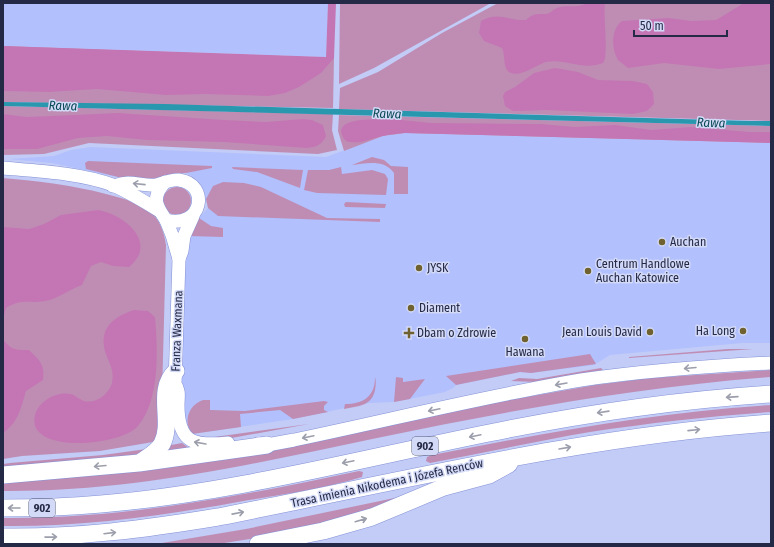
<svg xmlns="http://www.w3.org/2000/svg" width="774" height="547" font-family="'Fira Sans Condensed',sans-serif">
<style>
.built{fill:#b2c0fe}
.green{fill:#bf8db4}
.forest{fill:#c476b4}
.water{fill:#2998af}
.lines{fill:none;stroke-linecap:round;stroke-linejoin:round}
.minor-casing{stroke:#8491d5;stroke-width:14}
.major-casing{stroke:#8491d5;stroke-width:18}
.minor{stroke:#fff;stroke-width:13}
.major{stroke:#fff;stroke-width:17}
.oneway{stroke:#9c9fab}
.poi-dot{fill:#706230;stroke:#d3daf7;stroke-width:1.5}
.labels{text-anchor:middle;stroke-width:3;stroke-linejoin:round;paint-order:stroke}
.shield{fill:#d3daf7;stroke:#585e7a;stroke-width:1}
.shield-label{font-size:11px;font-weight:bold;fill:#242945}
.poi-label{font-size:12px;fill:#242945;stroke:#d3daf7;text-anchor:start}
.street-label{font-size:12px;fill:#242945;stroke:#d3daf7}
.water-label{font-size:13px;font-style:italic;fill:#084854;stroke:#d3daf7}
</style>
<rect width="100%" height="100%" fill="#c2ccf7"/>
<g class="built">
<polygon points="3,3 328,3 326,57 3,46"/>
<polygon points="405,133 771,143 771,343 742,343 610,355 594,365 531,373 520,372 456,385 453,388 445,392 394,402 369,403 293,419 192,434 185,422 181,403 186,244 199,218 208,208 204,191 200,184 196,179 186,173 175,173 164,176 130,180 52,163 9,159 54,156 71,150 91,147 326,157 383,136"/>
</g>
<g class="green">
<polygon points="340,3 491,3 374,68 339,84"/>
<polygon points="498,3 771,3 771,121 339,109 340,88 378,72 442,33"/>
<polygon points="3,46 334,58 333,108 3,102"/>
<polygon points="3,106 333,114 332,130 337,150 318,154 89,143 44,154 3,155"/>
<polygon points="339,115 771,126 771,143 405,133 383,136 344,151 338,131"/>
<path d="M372,157l12,3 7,6 17,1v27h-14v-21c-9,-14 -28,-10 -42,-8z"/>
<polygon points="88,161 212,166 212,168 186,173 170,174 150,181 130,180 86,169 85,163"/>
<polygon points="232,167 303,170 300,188 257,172 233,169"/>
<polygon points="341,167 342,174 372,170 385,174 388,179 386,195 317,193 304,190 308,170 329,170"/>
<path d="M3,178c35,3 69,7 103,16 15,4 30,7 43,17 11,8 15,21 17,34l-5,188 -2,8 -59,10 -78,5 -19,3z"/>
<polygon points="223,182 244,183 261,187 327,218 380,219 380,222 218,216 208,208 206,199 213,186"/>
<circle cx="177" cy="201" r="14"/>
<polygon points="346,202 386,204 385,208 345,207 344,204"/>
<polygon points="199,218 211,226 223,228 223,237 188,236"/>
<polygon points="728,349 753,349 629,358 629,357"/>
<polygon points="590,354 596,364 531,373 520,372 456,385 446,376"/>
<polygon points="601,368 604,371 537,382 511,381 519,378 537,379"/>
<path d="M771,370v7c-133,10 -263,34 -394,61 -124,26 -246,54 -374,53v-10l271,-31 224,-48 97,-17 55,-7z"/>
<path d="M375,377c1,3 1,8 0,13 -3,16 -17,16 -31,19l1,-5c18,0 30,-7 30,-27z"/>
<polygon points="396,377 403,378 403,382 425,379 410,399 394,402"/>
<path d="M203,400h7v10l35,1 79,-10 4,1 -4,4v4l4,2 -35,7 -13,-9 -40,4 1,13 -49,7c-9,-12 -4,-29 11,-34z"/>
<path d="M771,405v7c-60,4 -121,11 -181,20 -53,9 -107,21 -160,31l-4,-2 1,-4 5,-2c112,-22 224,-43 339,-50z"/>
<polygon points="309,424 226,439 200,439"/>
<polygon points="182,443 190,449 162,452 166,446"/>
<polygon points="154,448 145,454 3,468 3,464 10,463 103,455"/>
<path d="M359,471l4,1 -1,5c-36,11 -75,17 -113,23 -81,15 -163,27 -246,26v-8c121,1 238,-22 356,-47z"/>
<polygon points="404,496 376,510 281,534 218,544 156,544 246,529"/>
</g>
<g class="forest">
<polygon points="328,3 336,3 334,58 321,73 299,87 285,93 268,96 206,94 166,95 97,89 49,92 3,91 3,46 326,57"/>
<path d="M587,3h18c-2,12 4,54 -2,60 -21,8 -37,-5 -57,-1 -10,3 -24,15 -35,11 -9,-3 -5,-17 -9,-25l-18,-7 -5,-8 2,-12c18,-10 27,0 45,-1 7,-7 11,-6 20,-6 5,-1 6,-4 11,-6 10,-4 20,1 30,-5z"/>
<path d="M744,3h27v61l-52,5 -55,-6 -36,5c-3,-3 -7,-5 -10,-8 -7,-12 -7,-31 4,-39l47,-3 22,3 25,-1z"/>
<polygon points="555,68 578,72 598,80 633,81 647,84 653,92 654,104 647,111 633,114 546,110 520,111 513,111 505,106 503,96 505,92 515,87 534,73"/>
<path d="M118,113l106,7 42,2 37,-3 9,1 11,5 3,11c-4,9 -10,11 -19,12l-83,-6 -77,-2 -40,-4 -29,2 -41,11h-34v-35l24,3z"/>
<path d="M392,119l39,4 110,1 34,3 40,-2 36,5 40,-3 59,5h21v11l-366,-10c-7,1 -15,1 -22,3 -11,2 -21,8 -33,6 -3,0 -6,-2 -7,-5 -12,-22 39,-17 49,-18z"/>
<path d="M98,210c26,4 61,33 31,57l-16,-1 -12,-4 -10,4 -9,19c-12,4 -24,14 -37,16 -17,3 -22,-3 -39,7l-3,11v-92l26,2 15,-5 17,-9z"/>
<path d="M134,310l14,1 7,6c3,33 5,83 -17,109 -16,20 -113,29 -103,-11 4,-14 21,-24 36,-21 4,1 8,5 13,7 12,3 25,-7 28,-18 2,-11 -1,-17 -5,-26 -10,-26 3,-39 27,-47z"/>
<path d="M3,339c8,11 12,11 26,11 11,11 16,14 14,30l-17,11c-5,17 -8,32 -23,42z"/>
</g>
<polygon class="water" points="3,102 165,104 751,121 771,121 771,126 3,106"/>
<g class="lines">
<defs>
<g id="minor">
<path d="M3,168c35,3 77,5 110,17 15,7 31,16 45,25"/>
<path d="M113,186c5,-1 10,-3 15,-3 10,0 18,3 28,2 7,-2 16,-6 23,-5 31,4 24,49 -13,40 -10,-14 -15,-23 -1,-38"/>
<path d="M193,216l-9,20 -2,15 -3,8 -4,125c5,7 3,13 3,21 0,40 18,41 50,38"/>
<polyline points="166,220 172,235 179,259"/>
<path d="M258,444l9,1 27,-5c96,-20 191,-44 287,-60 63,-9 126,-14 190,-17"/>
</g>
<g id="major">
<path d="M141,462c7,-5 16,-10 21,-18 12,-23 -7,-53 14,-73"/>
<polyline points="3,475 139,463 267,445"/>
<path d="M3,508c33,0 65,-1 98,-4 130,-11 259,-45 388,-71 93,-19 187,-33 282,-39"/>
<path d="M3,537c73,1 143,-8 215,-20 185,-36 365,-81 553,-94"/>
<polyline points="258,544 323,531 372,517 444,487 489,475 509,464"/>
</g>
</defs>
<use href="#minor" class="minor-casing"/>
<use href="#major" class="major-casing"/>
<use href="#minor" class="minor"/>
<use href="#major" class="major"/>
</g>
<defs><path id="oneway-shaft" d="M-6 0H5M1.5-3L5.5 0L1.5 3" fill="none" stroke-width="1.6" stroke-linecap="round" stroke-linejoin="round"/></defs>
<g class="oneway">
<use href="#oneway-shaft" transform="translate(139 184) rotate(-174)"/>
<use href="#oneway-shaft" transform="translate(690 368) rotate(175)"/>
<use href="#oneway-shaft" transform="translate(561 384) rotate(170)"/>
<use href="#oneway-shaft" transform="translate(732 397) rotate(176)"/>
<use href="#oneway-shaft" transform="translate(434 410) rotate(168)"/>
<use href="#oneway-shaft" transform="translate(603 412) rotate(172)"/>
<use href="#oneway-shaft" transform="translate(694 430) rotate(-6)"/>
<use href="#oneway-shaft" transform="translate(475 436) rotate(168)"/>
<use href="#oneway-shaft" transform="translate(308 437) rotate(168)"/>
<use href="#oneway-shaft" transform="translate(200 443) rotate(-170)"/>
<use href="#oneway-shaft" transform="translate(565 448) rotate(-10)"/>
<use href="#oneway-shaft" transform="translate(348 462) rotate(168)"/>
<use href="#oneway-shaft" transform="translate(100 466) rotate(175)"/>
<use href="#oneway-shaft" transform="translate(14 508) rotate(180)"/>
<use href="#oneway-shaft" transform="translate(238 513) rotate(-11)"/>
<use href="#oneway-shaft" transform="translate(361 520) rotate(-16)"/>
<use href="#oneway-shaft" transform="translate(110 533) rotate(-7)"/>
<use href="#oneway-shaft" transform="translate(51 537) rotate(-1)"/>
</g>
<g class="poi-dot">
<circle cx="662" cy="242" r="4"/>
<circle cx="419" cy="268" r="4"/>
<circle cx="588" cy="271" r="4"/>
<circle cx="411" cy="308" r="4"/>
<circle cx="743" cy="331" r="4"/>
<circle cx="650" cy="332" r="4"/>
<path d="M407 327h4v4h4v4h-4v4h-4v-4h-4v-4h4z"/>
<circle cx="525" cy="339" r="4"/>
</g>
<g class="labels">
<g class="shield">
<rect x="412" y="437" width="26" height="18" rx="3"/>
<rect x="29" y="499" width="26" height="18" rx="3"/>
</g>
<g class="shield-label">
<text x="425" y="450">902</text>
<text x="42" y="512">902</text>
</g>
<g class="poi-label">
<text x="670" y="246">Auchan</text>
<text x="596" y="268">Centrum Handlowe<tspan x="596" dy="14">Auchan Katowice</tspan></text>
<text x="427" y="272">JYSK</text>
<text x="419" y="312">Diament</text>
<text x="735" y="335" text-anchor="end">Ha Long</text>
<text x="642" y="336" text-anchor="end">Jean Louis David</text>
<text x="417" y="337">Dbam o Zdrowie</text>
<text x="525" y="356" text-anchor="middle">Hawana</text>
</g>
<g class="street-label">
<text transform="translate(177 331) rotate(-88)" y="4">Franza Waxmana</text>
<text transform="translate(387 483) rotate(-12)" y="4">Trasa imienia Nikodema i Józefa Renców</text>
</g>
<g class="water-label">
<text transform="translate(63 105) rotate(1)" y="5">Rawa</text>
<text transform="translate(387 113) rotate(2)" y="5">Rawa</text>
<text transform="translate(711 122) rotate(2)" y="5">Rawa</text>
</g>
</g>
<rect width="774" height="547" fill="none" stroke="#242945" stroke-width="8"/>
<path d="M634 30v6h93v-6" fill="none" stroke="#242945" stroke-width="2"/>
<text x="640" y="30" font-size="12" fill="#242945" stroke="#d3daf7" stroke-width="3" paint-order="stroke">50 m</text>
</svg>
